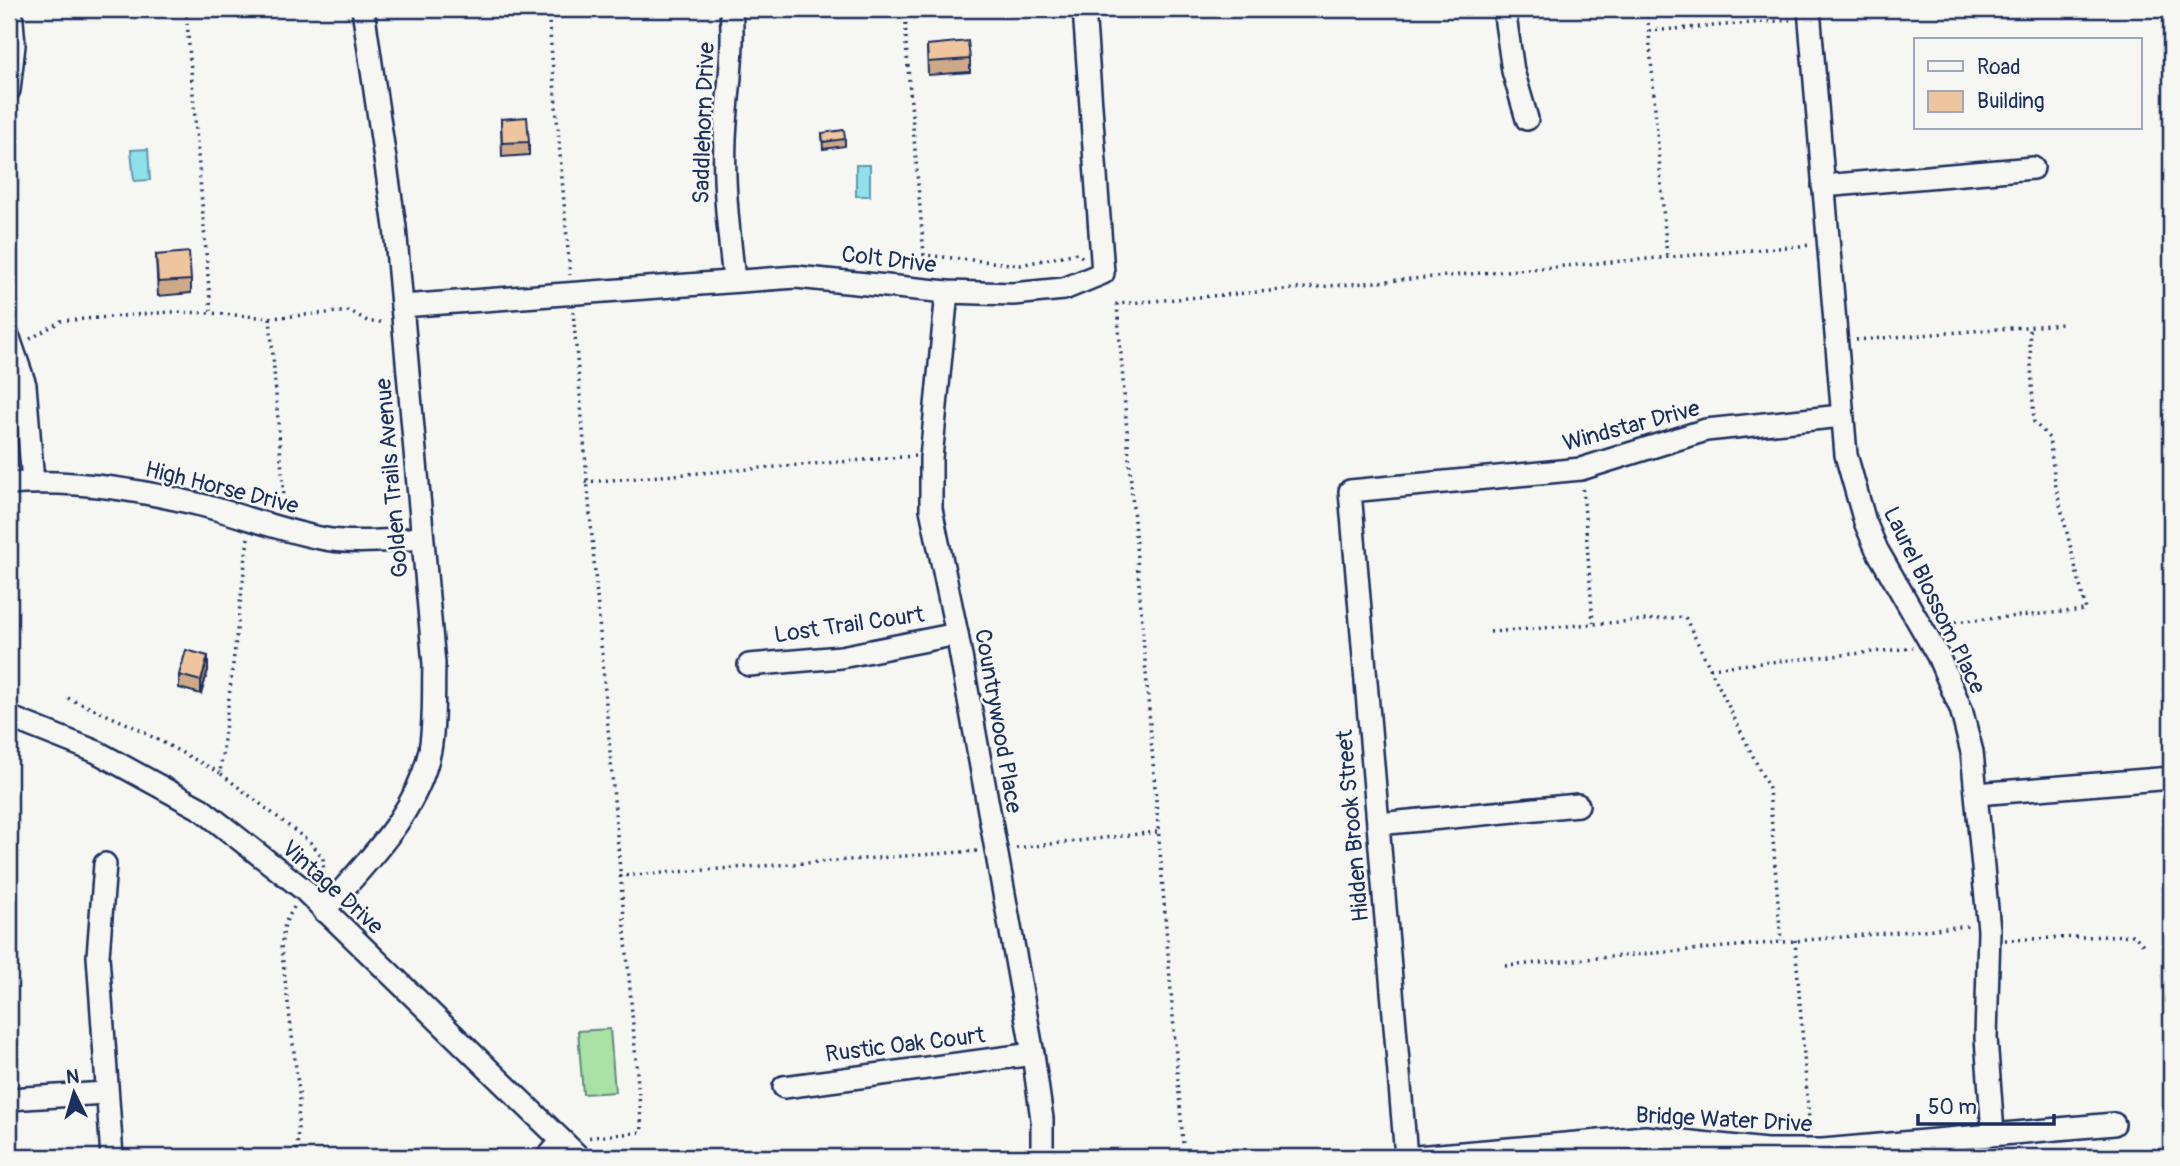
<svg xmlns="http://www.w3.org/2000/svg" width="2180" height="1166" font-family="Pangolin,sans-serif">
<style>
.green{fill:#aae1a5;stroke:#628882;stroke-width:2}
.water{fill:#8fe0e8;stroke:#6199b1;stroke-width:2}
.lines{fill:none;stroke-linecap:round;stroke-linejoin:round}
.minor-casing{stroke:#1b2f5e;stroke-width:26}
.path{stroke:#1b2f5e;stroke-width:3.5;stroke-dasharray:2 5;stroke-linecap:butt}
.minor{stroke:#f6f6f2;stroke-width:21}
.wall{fill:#cea989;stroke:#1b2f5e;stroke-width:2}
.shaded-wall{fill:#a78a6f;stroke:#1b2f5e;stroke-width:2}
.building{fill:#efc59f;stroke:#1b2f5e;stroke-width:2}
.labels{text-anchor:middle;stroke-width:5;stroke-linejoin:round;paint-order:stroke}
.street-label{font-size:23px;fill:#1b2f5e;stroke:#f6f6f2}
</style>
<rect width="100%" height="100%" fill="#f6f6f2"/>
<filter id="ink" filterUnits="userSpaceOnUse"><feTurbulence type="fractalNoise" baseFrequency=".0143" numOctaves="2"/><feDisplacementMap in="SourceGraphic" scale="14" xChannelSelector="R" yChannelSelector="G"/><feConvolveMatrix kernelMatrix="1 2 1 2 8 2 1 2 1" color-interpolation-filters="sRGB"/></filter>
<g filter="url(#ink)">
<polygon class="green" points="610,1029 615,1092 583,1094 578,1031"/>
<g class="water">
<polygon points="148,149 150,180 134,181 131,150"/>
<rect x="856" y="165" width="14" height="31"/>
</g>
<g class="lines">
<defs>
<g id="minor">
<path d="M731,9c4,44 -4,86 -6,130 -2,47 4,95 9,141"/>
<polyline points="1504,9 1513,71 1527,119"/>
<polyline points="1809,9 1846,455 1865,522 1877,550 1938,656 1961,709 1972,752 1989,930 1986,1038 1993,1133"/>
<polyline points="9,90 14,45 11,9"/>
<polyline points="1823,186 2033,168"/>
<polyline points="947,292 931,458 931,509 957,634 1033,1054 1042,1119 1042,1157"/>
<polyline points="402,306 796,277 947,292 1013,294 1064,289 1103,273 1084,9"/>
<polyline points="9,338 25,385 33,482"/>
<path d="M9,484c63,-5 131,6 192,21 39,10 79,25 119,33 32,7 69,2 102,0"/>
<polyline points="749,665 841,657 957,634"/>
<polyline points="9,717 97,752 201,809 303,889 579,1157"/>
<polyline points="1977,794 2171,778"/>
<polyline points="1378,824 1578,805"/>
<polyline points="105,864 98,956 112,1157"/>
<path d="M324,911c41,-48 93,-96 106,-161 5,-28 3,-58 4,-86l-39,-437 -32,-218"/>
<polyline points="784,1087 1033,1054"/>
<polyline points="9,1099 106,1093"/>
<polyline points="548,1157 562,1141"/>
<polyline points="1406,1157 1350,491 1581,469 1706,430 1842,416"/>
<polyline points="1416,1157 1645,1137 1766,1150 1823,1150 2114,1124"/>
</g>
</defs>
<use href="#minor" class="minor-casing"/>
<g class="path">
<polyline points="186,9 211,313 270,318 285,511"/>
<polyline points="548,9 570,275"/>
<polyline points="906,9 906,44 924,255 1020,265 1077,253 1082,257"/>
<polyline points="1647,9 1667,257"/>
<polyline points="1649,31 1790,20"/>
<polyline points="573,311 642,1132 585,1138"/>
<polyline points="270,318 350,311 369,322 383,322"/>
<polyline points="30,339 61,321 170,312 211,313"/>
<polyline points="1856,340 2063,324"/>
<polyline points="585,482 915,456"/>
<polyline points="1583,489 1593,623"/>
<polyline points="248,538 220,773 311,843 323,858 324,881"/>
<polyline points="1941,623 2086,610 2056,488 2049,438 2034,422 2029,326"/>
<polyline points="1490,632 1685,617 1769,789 1781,941"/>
<polyline points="1710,668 1913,648"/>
<polyline points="68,698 130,725 220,773"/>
<polyline points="1016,848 1157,832"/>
<polyline points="619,876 977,851"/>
<polyline points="294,907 285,923 281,946 299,1093 297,1157"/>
<polyline points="1795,940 1810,1133"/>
<polyline points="2005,940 2134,935 2145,947"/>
<polyline points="1505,966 1969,926"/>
<polyline points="1184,1157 1117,304 1812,245"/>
</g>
<use href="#minor" class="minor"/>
</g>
<g class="wall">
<polygon points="927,45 970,59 970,72 928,75"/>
<polygon points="501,119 529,142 529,155 502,157"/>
<polygon points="822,133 845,139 845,146 823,149"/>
<polygon points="156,255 191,280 191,293 158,296"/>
<polygon points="208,670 201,694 179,688 179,675"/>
</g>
<polygon class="shaded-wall" points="208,656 208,670 201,694 201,681"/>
<g class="building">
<polygon points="968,41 970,59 928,62 927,45"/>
<polygon points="527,117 529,142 502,143 501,119"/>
<polygon points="844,130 845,139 823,142 822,133"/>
<polygon points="189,252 191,280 158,282 156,255"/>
<polygon points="186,650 208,656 201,681 179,675"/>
</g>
</g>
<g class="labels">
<g class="street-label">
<text transform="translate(703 123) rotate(-88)" y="8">Saddlehorn Drive</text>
<text transform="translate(889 259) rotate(7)" y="8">Colt Drive</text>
<text transform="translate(1631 425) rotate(-15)" y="8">Windstar Drive</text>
<text transform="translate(391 478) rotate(-95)" y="8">Golden Trails Avenue</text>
<text transform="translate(222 487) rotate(14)" y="8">High Horse Drive</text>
<text transform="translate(1935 600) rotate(64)" y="8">Laurel Blossom Place</text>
<text transform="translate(849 624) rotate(-8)" y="8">Lost Trail Court</text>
<text transform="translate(999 721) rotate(80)" y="8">Countrywood Place</text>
<text transform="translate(1352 826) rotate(-95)" y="8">Hidden Brook Street</text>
<text transform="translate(333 887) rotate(42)" y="8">Vintage Drive</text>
<text transform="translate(905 1044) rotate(-7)" y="8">Rustic Oak Court</text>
<text transform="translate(1724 1119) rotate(3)" y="8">Bridge Water Drive</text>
</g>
</g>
<rect width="2180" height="1166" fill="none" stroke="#f6f6f2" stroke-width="35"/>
<rect x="18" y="18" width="2145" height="1131" fill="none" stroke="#1b2f5e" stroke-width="2.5" filter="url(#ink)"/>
<rect x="1914" y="38" width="228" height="91" fill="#f6f6f2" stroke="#9ea6b7" stroke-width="2"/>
<rect x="1928" y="61" width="35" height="10" fill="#f6f6f2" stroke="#9ea6b7" stroke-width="2"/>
<text x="1977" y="74" font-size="21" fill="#1b2f5e">Road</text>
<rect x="1928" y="91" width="35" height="21" fill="#efc59f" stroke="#9ea6b7" stroke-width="2"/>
<text x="1977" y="108" font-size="21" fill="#1b2f5e">Building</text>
<g transform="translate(74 1093) rotate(355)" stroke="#f6f6f2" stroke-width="5" paint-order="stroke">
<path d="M0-5L12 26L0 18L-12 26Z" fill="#1b2f5e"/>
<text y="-10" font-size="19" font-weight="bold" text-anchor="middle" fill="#1b2f5e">N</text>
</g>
<path d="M1918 1114v10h136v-10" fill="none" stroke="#1b2f5e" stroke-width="3.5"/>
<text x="1928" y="1114" font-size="21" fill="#1b2f5e" stroke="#f6f6f2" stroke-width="5" paint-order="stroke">50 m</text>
</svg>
